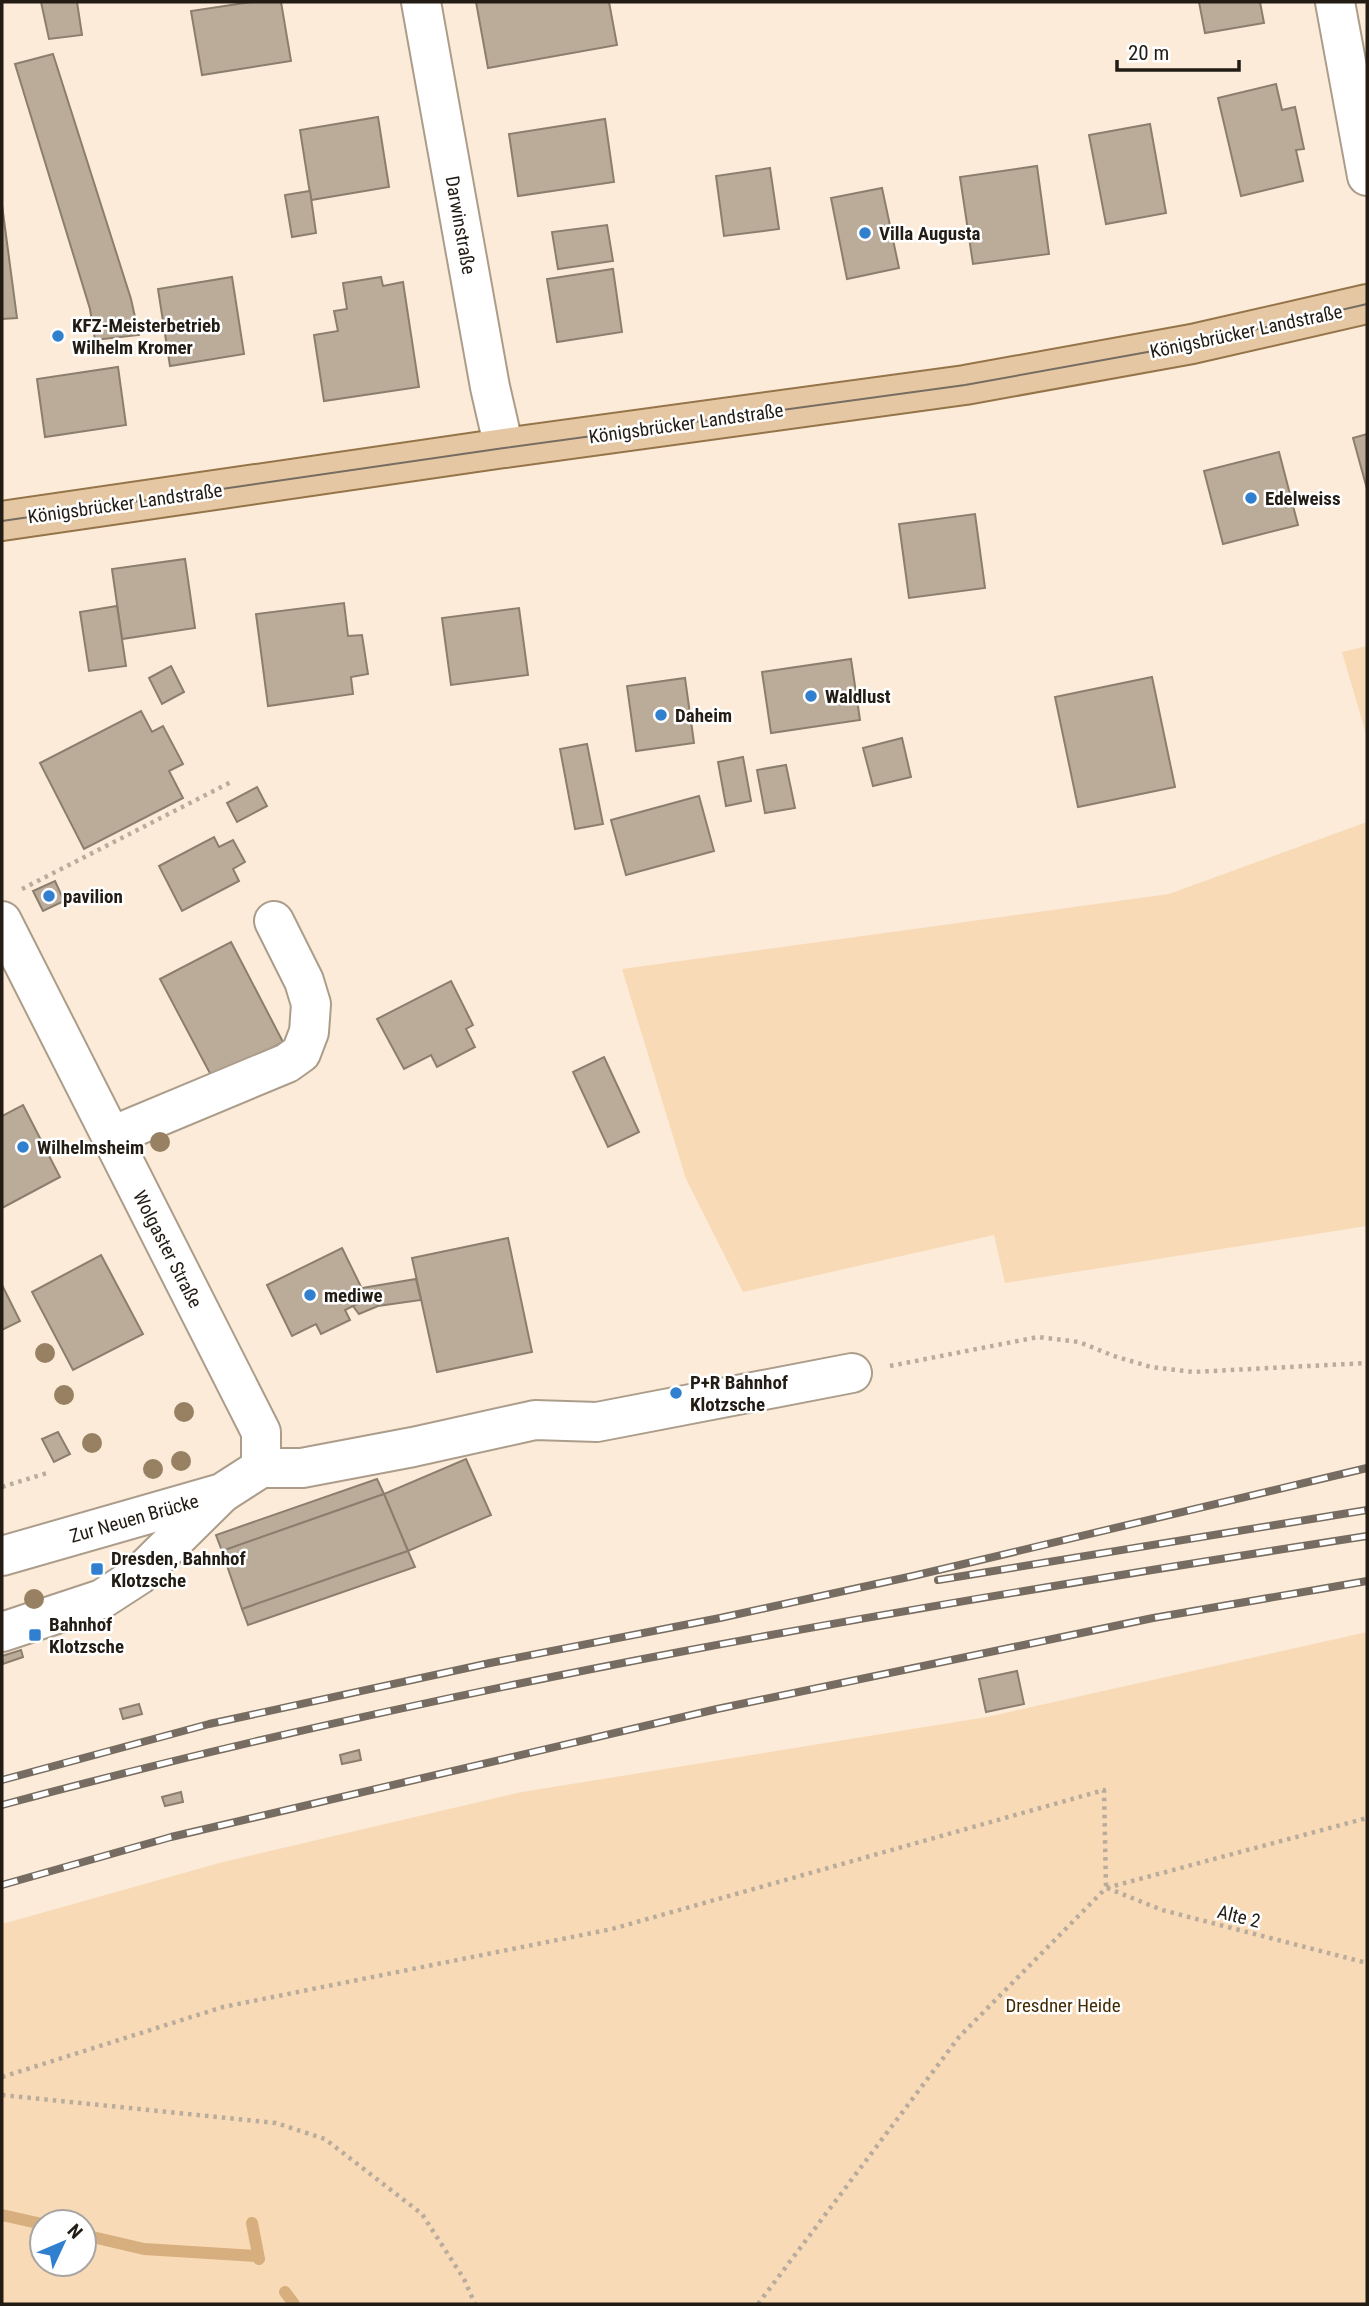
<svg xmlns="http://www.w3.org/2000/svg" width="1369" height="2306" font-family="'Roboto Condensed',sans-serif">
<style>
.green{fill:#f8dab7;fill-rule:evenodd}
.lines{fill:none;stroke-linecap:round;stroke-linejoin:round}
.stream{stroke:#d7ae7d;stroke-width:12}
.building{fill:#bbac9a;stroke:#8c7e6d;stroke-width:2}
.minor-casing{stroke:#ac9d8b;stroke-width:42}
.major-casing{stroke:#967449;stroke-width:42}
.path{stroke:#b9ac9d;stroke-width:4.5;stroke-dasharray:3.5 5;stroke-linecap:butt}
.minor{stroke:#fff;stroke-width:38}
.major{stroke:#e5c8a3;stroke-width:38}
.tram{stroke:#766c61;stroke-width:2}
.rail-casing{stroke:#766c61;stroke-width:8}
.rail{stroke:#fff;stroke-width:5;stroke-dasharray:16;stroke-linecap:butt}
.tree{fill:#978162}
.poi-dot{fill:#3180d0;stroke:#fff;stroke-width:2.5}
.labels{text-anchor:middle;stroke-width:5;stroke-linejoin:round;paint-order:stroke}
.street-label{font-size:19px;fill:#221c15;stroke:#fff}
.poi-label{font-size:19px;font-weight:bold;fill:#221c15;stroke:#fff;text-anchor:start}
.park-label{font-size:19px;fill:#452a01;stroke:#fff}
</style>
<rect width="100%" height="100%" fill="#fbebd8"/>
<g class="green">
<polygon points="1367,646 1367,737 1342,652"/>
<polygon points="1367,822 1367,1226 1005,1283 994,1235 743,1292 686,1179 622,969 1169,894"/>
<path d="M1367,1632v672h-1365v-380l221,-62 299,-70 465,-75zM42,2222h42v42h-42z"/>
</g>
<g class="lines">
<g class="stream">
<polyline points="2,2215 42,2224"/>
<polyline points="252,2223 259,2259"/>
<polyline points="84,2235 144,2249 257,2256"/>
<polyline points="285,2292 294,2304"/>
</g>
</g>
<g class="building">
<polygon points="41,2 77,2 82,35 49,39"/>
<polygon points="251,2 281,2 291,61 202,75 191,11"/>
<polygon points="476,2 609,2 617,45 488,68"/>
<polygon points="1199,2 1260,2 1264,23 1205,33"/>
<polygon points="53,54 131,299 139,335 95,340 90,309 15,64"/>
<polygon points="1276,84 1282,110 1295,107 1304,149 1296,150 1303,181 1241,196 1218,98"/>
<polygon points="378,117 389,187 311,200 300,130"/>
<polygon points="605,119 614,182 518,196 509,134"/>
<polygon points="1150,124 1166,213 1106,224 1089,135"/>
<polygon points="1037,166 1049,254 973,264 960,177"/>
<polygon points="770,168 779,229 724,236 716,176"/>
<polygon points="882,188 899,268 847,279 831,198"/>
<polygon points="310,191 316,233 292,237 285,195"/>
<polygon points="2,205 17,318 2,319"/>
<polygon points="607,225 613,261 558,269 552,232"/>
<polygon points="613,269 622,332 557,342 547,279"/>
<polygon points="232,277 244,354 170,366 158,289"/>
<polygon points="381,277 383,286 403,282 419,387 324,401 314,335 338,331 334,311 347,309 343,283"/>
<polygon points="118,367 126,425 45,437 37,379"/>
<polygon points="1367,434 1367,489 1353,438"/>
<polygon points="1279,452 1298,525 1223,544 1204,471"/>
<polygon points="975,514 985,588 909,598 899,524"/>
<polygon points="185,559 195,628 122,639 112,569"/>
<polygon points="344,603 348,636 362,635 368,674 351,677 353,694 268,706 256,614"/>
<polygon points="117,606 126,666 89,671 80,612"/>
<polygon points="519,608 528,675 451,685 442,618"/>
<polygon points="851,659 860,720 771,733 762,672"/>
<polygon points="171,666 184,692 162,704 149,678"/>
<polygon points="1152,677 1175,787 1078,807 1055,697"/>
<polygon points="685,678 694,743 636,751 627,686"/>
<polygon points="141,711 152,732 163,726 183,764 169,771 183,798 84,849 40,763"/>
<polygon points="902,738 911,777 873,786 863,748"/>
<polygon points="587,744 603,824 575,829 560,749"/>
<polygon points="743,757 751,801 726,806 718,762"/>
<polygon points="786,765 795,808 765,813 757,770"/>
<polygon points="257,787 267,806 237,822 227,803"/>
<polygon points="699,796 714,851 626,875 611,820"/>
<polygon points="214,837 219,847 233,840 245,862 233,869 239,881 182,911 159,866"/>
<polygon points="55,881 64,901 43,911 33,891"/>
<polygon points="231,942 283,1042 213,1079 160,979"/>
<polygon points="451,981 473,1025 466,1029 475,1047 437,1067 431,1055 404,1069 377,1019"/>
<polygon points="604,1057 639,1132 608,1147 573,1072"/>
<polygon points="23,1105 60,1177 2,1208 2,1116"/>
<polygon points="508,1238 532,1352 437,1372 412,1258"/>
<polygon points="342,1248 367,1299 345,1310 350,1320 321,1334 316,1324 292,1336 267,1285"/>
<polygon points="101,1255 143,1334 73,1370 32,1292"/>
<polygon points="416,1279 421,1300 378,1306 359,1314 353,1306 367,1299 362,1288"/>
<polygon points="2,1285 20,1321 2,1330"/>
<polygon points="58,1432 70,1454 54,1462 42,1439"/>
<polygon points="466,1459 491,1515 408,1551 384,1494"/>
<polygon points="377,1479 384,1494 222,1551 216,1535"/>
<polygon points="384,1494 408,1551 242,1609 222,1551"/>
<polygon points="408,1551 415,1567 248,1625 242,1609"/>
<polygon points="21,1650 23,1657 3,1664 2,1656"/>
<polygon points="1017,1671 1024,1704 986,1712 979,1679"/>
<polygon points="139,1704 142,1714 123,1719 120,1709"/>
<polygon points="359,1750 361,1760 342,1764 340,1755"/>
<polygon points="181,1792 183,1802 165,1806 162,1797"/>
</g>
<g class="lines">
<defs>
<g id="minor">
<polyline points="421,2 490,387 504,448"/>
<polyline points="1335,2 1367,176"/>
<polyline points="2,921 261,1432 261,1468"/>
<polyline points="112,1136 287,1063 301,1053 309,1032 311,1004 304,981 274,921"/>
<polyline points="261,1468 302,1468 413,1447 535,1420 597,1422 852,1373"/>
<polyline points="2,1556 222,1493 261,1468"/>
<polyline points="2,1632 102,1599 139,1575 220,1495"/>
</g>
<polyline id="major" points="2,521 504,448 965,385 1192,344 1367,304"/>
</defs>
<use href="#minor" class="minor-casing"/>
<use href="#major" class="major-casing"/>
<g class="path">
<polyline points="22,889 233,781"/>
<polyline points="890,1366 1038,1337 1079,1342 1114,1356 1151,1367 1193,1372 1367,1363"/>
<polyline points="2,1487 50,1472"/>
<polyline points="1107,1888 1162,1910 1367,1963"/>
<polyline points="2,2077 223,2007 612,1929 1104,1790 1106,1888"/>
<polyline points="2,2095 276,2123 325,2139 422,2214 464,2279 475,2304"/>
<polyline points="758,2304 959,2037 1106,1888 1367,1818"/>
</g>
<use href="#minor" class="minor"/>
<use href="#major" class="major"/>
<polyline class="tram" points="2,521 504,448 965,385 1192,344 1367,304"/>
<defs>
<g id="rail">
<polyline points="938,1580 1367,1510"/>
<polyline points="2,1780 209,1724 490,1663 720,1618 913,1576 1367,1468"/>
<path d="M2,1805c449,-121 906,-198 1365,-269"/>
<polyline points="2,1885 171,1837 717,1709 1153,1618 1367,1581"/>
</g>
</defs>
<use href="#rail" class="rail-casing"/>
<use href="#rail" class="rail"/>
</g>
<g class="tree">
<circle cx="160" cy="1142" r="10"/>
<circle cx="45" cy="1353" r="10"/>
<circle cx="64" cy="1395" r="10"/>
<circle cx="184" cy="1412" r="10"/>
<circle cx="92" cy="1443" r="10"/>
<circle cx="181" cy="1461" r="10"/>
<circle cx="153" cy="1469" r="10"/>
<circle cx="34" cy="1599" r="10"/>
</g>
<g class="poi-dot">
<circle cx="865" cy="233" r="7"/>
<circle cx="58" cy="336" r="7"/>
<circle cx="1251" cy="498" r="7"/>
<circle cx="811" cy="696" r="7"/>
<circle cx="661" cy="715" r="7"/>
<circle cx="49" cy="896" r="7"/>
<circle cx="23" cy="1147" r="7"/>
<circle cx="310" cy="1295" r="7"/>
<circle cx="676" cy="1393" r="7"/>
<rect x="90" y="1562" width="14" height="14" rx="3.5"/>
<rect x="28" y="1628" width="14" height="14" rx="3.5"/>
</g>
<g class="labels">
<g class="street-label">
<text transform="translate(461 225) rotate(80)" y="7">Darwinstraße</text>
<text transform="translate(1246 331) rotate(-12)" y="7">Königsbrücker Landstraße</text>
<text transform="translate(686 423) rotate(-8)" y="7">Königsbrücker Landstraße</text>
<text transform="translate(125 503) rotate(-8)" y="7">Königsbrücker Landstraße</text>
<text transform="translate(168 1249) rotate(63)" y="7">Wolgaster Straße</text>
<text transform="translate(134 1518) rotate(-16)" y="7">Zur Neuen Brücke</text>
<text transform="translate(1239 1916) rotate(14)" y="7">Alte 2</text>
</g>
<g class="poi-label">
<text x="879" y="240">Villa Augusta</text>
<text x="72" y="332">KFZ-Meisterbetrieb<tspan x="72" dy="22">Wilhelm Kromer</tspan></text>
<text x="1265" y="505">Edelweiss</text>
<text x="825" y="703">Waldlust</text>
<text x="675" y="722">Daheim</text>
<text x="63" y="903">pavilion</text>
<text x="37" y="1154">Wilhelmsheim</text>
<text x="324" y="1302">mediwe</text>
<text x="690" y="1389">P+R Bahnhof<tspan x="690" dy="22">Klotzsche</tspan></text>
<text x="111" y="1565">Dresden, Bahnhof<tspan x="111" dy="22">Klotzsche</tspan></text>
<text x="49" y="1631">Bahnhof<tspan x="49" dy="22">Klotzsche</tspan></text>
</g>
<g class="park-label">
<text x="1063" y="2012">Dresdner Heide</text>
</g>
</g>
<rect width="1369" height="2306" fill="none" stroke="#221c15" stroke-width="7"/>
<g transform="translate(63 2243) rotate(46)"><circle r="33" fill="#ffffff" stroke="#a7a4a1" stroke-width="2"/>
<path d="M0-5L12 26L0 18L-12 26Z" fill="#3180d0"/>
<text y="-10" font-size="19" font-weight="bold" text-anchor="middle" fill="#221c15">N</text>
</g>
<path d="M1117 60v10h122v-10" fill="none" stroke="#221c15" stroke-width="3.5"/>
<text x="1128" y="60" font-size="21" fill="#221c15" stroke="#ffffff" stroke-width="5" paint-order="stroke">20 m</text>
</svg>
